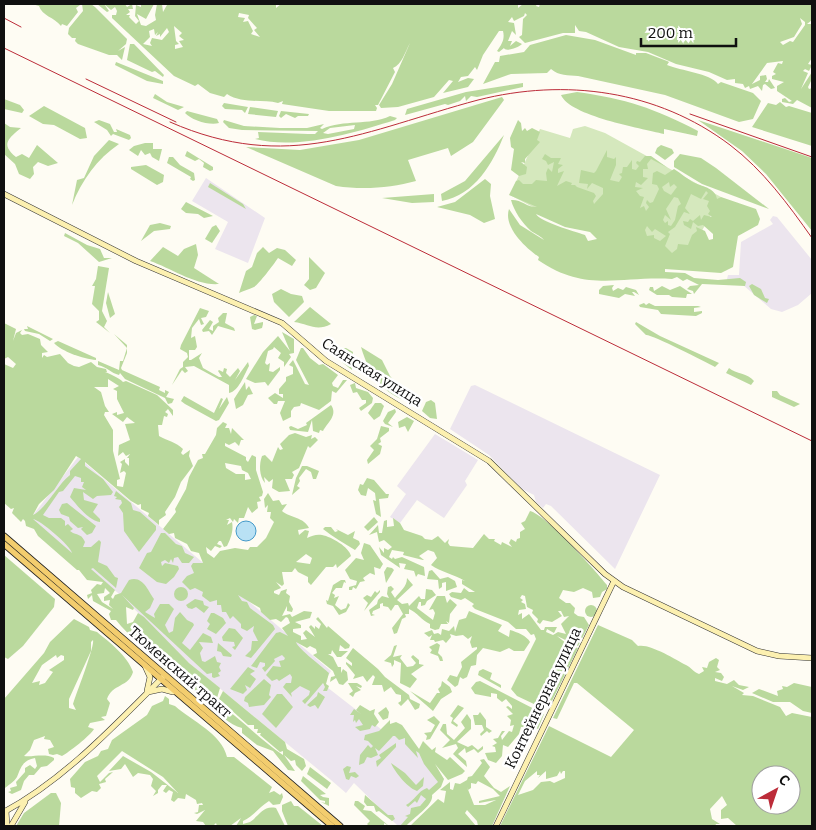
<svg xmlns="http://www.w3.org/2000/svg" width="816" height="830" font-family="Bitter,serif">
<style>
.industrial{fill:#ece5ee}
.green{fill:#d5e8bd}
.forest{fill:#bad99d;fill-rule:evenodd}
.water{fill:#b9e1f4;stroke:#4399c9}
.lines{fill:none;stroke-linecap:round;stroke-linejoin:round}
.secondary-casing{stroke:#323232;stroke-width:6}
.primary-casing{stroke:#212121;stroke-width:7}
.secondary{stroke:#fcf0b0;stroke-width:5}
.primary{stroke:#f3cd6e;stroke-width:5.5}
.rail{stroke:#bc2c39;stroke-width:1}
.labels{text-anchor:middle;stroke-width:5;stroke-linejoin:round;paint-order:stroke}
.street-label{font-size:15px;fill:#101010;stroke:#fff}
</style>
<rect width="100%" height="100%" fill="#fefcf3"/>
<g class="industrial">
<polygon points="206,178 265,218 248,263 215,249 228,222 192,201"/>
<polygon points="773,216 777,217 812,260 812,293 798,305 782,312 771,309 743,285 726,283 728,275 739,275 741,242 773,224 770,220"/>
<polygon points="475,385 660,475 615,569 551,506 546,504 543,508 536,502 534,495 522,489 489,455 450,429 471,386"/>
<polygon points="435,434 478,460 465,481 467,485 444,518 417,500 400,523 390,517 406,494 397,486"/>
<polygon points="78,457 331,671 323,684 386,733 405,732 444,779 402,826 398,826 354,783 346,793 331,780 189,663 118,593 30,519"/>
</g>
<polygon class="green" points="585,126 605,133 721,197 691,250 676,257 548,215 510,195 540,129 570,138 573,129"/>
<g class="forest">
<path d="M32,4h47l1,1 -4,3 2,4 -11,14 -5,-2 -1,2c-7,-9 -19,-10 -22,-20z"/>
<polygon points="82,4 91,4 95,7 127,39 126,44 118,51 125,47 122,60 117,55 109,55 78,44 75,41 76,38 72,38 68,34 69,28 83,11"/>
<path d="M97,4h28l2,3 5,-3 1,5h-5l2,3 -4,3h4l-1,2 7,7 3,-3 -4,-5 1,-11 5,2v-3h13l-8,15 -9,-5 4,11 5,1 10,-6 -1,-5 2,-11h5l1,8 4,-7 3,-1h106v4l5,-4h237v4l5,-4h14l-1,2 3,1 1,-3h272v16l-5,4h4l1,3v31l-4,6 4,1 -3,6 -4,-2 -2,2 5,2 -7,16 11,-17 -1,9 -3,6 1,2 3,-1v20l-15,-8 -4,4 -11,-2v-3l3,-1 4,4 3,-1 -15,-10v-5l7,-4 -12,-3v-3l4,-2 -3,-2 5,-9 4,1 1,-3 -16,2 -15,21 8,-4v-4l6,-1 1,4 -2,3h3l1,-3 6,9 -4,1 -6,-5 -2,1 -1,6 -4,-5 -8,3 -1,-3 -4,2 -2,-4 -8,-1v-4l-8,1 -18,-8 -33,-8 -28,-12 -29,-5 -33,-15 -7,-1 -4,-6v8h-12l-38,10 -6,-6 3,-2 1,-16 4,-4 -2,-2 -1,3 -10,5 -2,-4 -4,5 6,1 2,12 -4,-4 -4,10h4l-2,5 6,-5 6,3c-4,4 -17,8 -18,4l-5,4 -2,-1c5,-7 8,-12 6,-20h-4l-16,24 -6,15 -2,-3 -7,9 -7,1 -3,5 10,-4 6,1 -6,8 -25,6 10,-12 -4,-1 -15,17 -36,10 -17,1 -2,-3 13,-21 18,-41c-5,9 -8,21 -17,25l2,4 -17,33h-3l2,3 -1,3h-47l-47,-7 1,-3 -5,2c-15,-4 -36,1 -51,-9l-3,3 -14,-4 -12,-9 -3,2 -21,-10 -62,-58v-3h4l1,-4 -2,-4 -4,3 -7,-6 5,7 -2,1zM239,13l10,2 -1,3 9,10 -3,2 6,7 -9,-3 2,-3 -5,-10 -5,1 2,-4 -7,-1zM800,18l5,4v3l-12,17 -3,-1 -7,4 -3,-3 14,-5 8,-13zM174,26l8,7 -3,3 5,4 -5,1 4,6 -8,2v-4l4,-1 -3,-3zM167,28l2,4 -7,8 -10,-2 -2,5 2,3 -9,-2 7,-7 -1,-6 5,-2 1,6 3,-3 -2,4 4,-2v3z"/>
<path d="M566,35l29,5 41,15v-2h10l21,8 2,1 -2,3c14,6 43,8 51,19l3,-2 32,11 8,8 -8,18 -14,3 -74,-27 -87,-19c-10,-1 -19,0 -27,-7l-4,4 -36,1 -28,10 12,-22h4l1,-6 24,-4 6,-7z"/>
<polygon points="130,44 134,44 164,75 163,77 155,71 152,72 127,60"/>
<polygon points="116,62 163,81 163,84 147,81 115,65"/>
<polygon points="523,83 523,87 477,97 471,96 466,101 465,96 460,101 448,105 445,104 405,115 407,109 466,92"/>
<path d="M577,92c49,7 77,16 121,39l-1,5 -33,-7v5c-24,-6 -94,-18 -103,-39z"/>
<polygon points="155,94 167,102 184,107 178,110 153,98"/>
<path d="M502,97l2,3 -31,42 -22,14 -3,-8 -40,12 8,21c-25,7 -53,9 -80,5l-90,-39 54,3 59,-10z"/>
<polygon points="4,99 20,105 24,110 22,113 4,109"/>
<polygon points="780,102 786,107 789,106 812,113 812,146 752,127 768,103 776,105"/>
<polygon points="224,103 248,107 245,113 242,110 225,109 222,106"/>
<polygon points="44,106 85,128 87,138 80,139 54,125 43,124 29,116"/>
<polygon points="250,107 278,111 276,117 248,114"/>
<path d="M187,111l30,8 2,4c-9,3 -28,-3 -34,-10z"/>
<polygon points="281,111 309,114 308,116 298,116 295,118 286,114 281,118 279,116"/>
<path d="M390,116l7,2 -2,2c-41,13 -97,30 -140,19l4,-1 -1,-6 50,2h7l3,-3 -76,-1 -13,-2 -6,-6 1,-2 20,6 36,2h27l17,-4 -4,4 2,1c22,-10 47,-3 68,-13zM355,125l-1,4 -26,5 -5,-1 7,-5z"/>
<polygon points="99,120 110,124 114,132 117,132 116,129 130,135 131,138 129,140 113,134 111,136 107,130 94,122"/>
<polygon points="518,120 521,123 522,131 525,128 527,131 532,128 540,132 537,140 540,142 525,159 525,163 521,162 527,167 526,174 519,176 511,170 514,149 511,147 510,138"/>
<polygon points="698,120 812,158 812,231 766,174 742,151"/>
<path d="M4,123l6,4 11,1c-12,10 -21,16 -5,29l6,-3 7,4 8,-13 21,18 -10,3 -10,-4 -5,5 1,7 -4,5 -11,-5 -4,-10 -11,-10z"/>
<path d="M504,135c-11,28 -29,60 -62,66l-1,-7 24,-13z"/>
<path d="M109,140l10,4c-22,15 -37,36 -47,61l5,-25 7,-2 10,-22z"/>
<polygon points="145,143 153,143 153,149 162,149 159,161 152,157 150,153 145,155 141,150 138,156 129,150 134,146"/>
<polygon points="661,145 672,149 674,153 665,160 655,153 657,148"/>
<path d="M607,150v7l7,2 2,-2v8l-6,15 9,2 3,-5 -3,-3 3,-1 1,-6h4l5,-7v9l4,1 3,-4 -3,-3 1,-2 3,1 5,-6h6l17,12 -17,-9 -4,5 1,5h-5v8l5,1 -7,7 -5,-3 -1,5 8,1 -7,3 4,5 4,1 -4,11 4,-2 2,5 3,-4 -3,-4 1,-3 3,3 3,-1 6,-13 -2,-4 -5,-1 1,-11 4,-2 8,4 9,-6c7,4 14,11 21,14 9,4 20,5 22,16l4,-2 35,12 4,10 -2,6 -20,11 -5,31 -12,6 -56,-4v3l20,1 9,5 24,2 22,-2 6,4 -1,4 -43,-2 -8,10 -1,-3 -6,-2 3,-3 9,-1 -12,-6 -4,2 -6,-4 -5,2c-53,-3 -86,14 -134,-19l1,-3c-13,-9 -36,-30 -30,-48l11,16 24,15c-2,-3 -8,-6 -13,-9 -9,-8 -17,-20 -20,-31 10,-1 17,8 26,7l-28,-12 7,-14 3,-1 4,4h9l4,-4 11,1 -1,-8 2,-5 4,4 2,-10 -6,3 -2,-4 -4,-2 3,-5 6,4h10l-3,6 5,1 -5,4v4l6,-2 -7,15 9,-5 6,2 -1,2h4l2,2 17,6 2,3 -3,5 1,3 9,-10v-6l-11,-5 -5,6 1,-5 -9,-1 2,-13 13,3 2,-2zM669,182l1,5 4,-3 3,3 -6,8 -7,-4 -2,-4zM706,191l2,2 -5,6 6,2 -2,5 3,5 -2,3 4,3 -8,-2 -3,5 -1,-5 -7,6 -3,-2 -2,3 -5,-1 1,4 7,4 2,-7 5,4 5,-1 10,9v5l-4,1 -4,-9 -9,-4 1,4 -5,4 -4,10 -10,-1 -1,5 -5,4 -7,-7 5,-12 -2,-2 7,-5 9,-15 6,2 -5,-6 6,-14 10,5zM674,197l4,1 3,6 -3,2 -3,14 -4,6 -3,-1v-4l-3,2 -2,-3 2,-5 6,5 -5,-11zM536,214l29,13 25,5 7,7 -9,2 -3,-6c-11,-4 -45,-13 -49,-21zM647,226l5,6 3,-3 11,7 -6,5 -6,-3v-3l-7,1 -2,-6z"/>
<polygon points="187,151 213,167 213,170 210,171 203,167 204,163 199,159 195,161 185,156"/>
<polygon points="680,154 701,158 716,168 769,209 702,184 674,167 674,161"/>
<polygon points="169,157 173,157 180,165 194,173 195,180 193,181 190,179 191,177 167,163"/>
<polygon points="146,165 164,175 163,182 157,185 131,169 131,167"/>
<polygon points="485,179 491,184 490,196 495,219 484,223 470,215 437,207 455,202"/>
<polygon points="210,183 243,204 246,209 208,187"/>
<polygon points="434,194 434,202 412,203 382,198"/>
<polygon points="186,202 213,216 204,218 198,214 186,213 181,209"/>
<polygon points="160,223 171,226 170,229 154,231 141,241 150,225"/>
<polygon points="216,225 220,231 212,243 205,239 212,227"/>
<polygon points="65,233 87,245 100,249 104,258 112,258 99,262 78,243 64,236"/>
<path d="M196,244l2,11 -4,13 25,16c-23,2 -48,-16 -69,-23l13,-14 15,9 6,-7z"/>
<path d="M263,247l6,6 8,-5 8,2 11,10 -4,6 -14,-8c-4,6 -19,26 -24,29 -4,2 -11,4 -15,6l7,-22 6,-4 5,-14z"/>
<polygon points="309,257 325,273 316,288 310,290 304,285 309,279"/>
<polygon points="98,266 109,268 102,311 107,321 104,327 110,333 96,322 99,320 99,311 92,304 95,286 92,286 96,279"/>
<polygon points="752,284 761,289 765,298 769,299 767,303 754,295 749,286"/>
<polygon points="614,285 612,288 613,291 618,288 623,290 626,287 636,290 639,295 634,292 632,292 635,296 625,294 619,298 599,294 599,290 603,286"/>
<polygon points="662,286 670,290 680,286 692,294 687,294 686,298 672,297 669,295 657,295 649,290 650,287 653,287 654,291"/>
<polygon points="281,289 291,294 302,296 304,302 289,317 274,302 272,294"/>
<polygon points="108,292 115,314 110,318 106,303"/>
<polygon points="644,303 646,305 649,303 655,306 698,306 701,307 694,308 694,312 702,311 702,313 696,316 661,314 658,310 640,307 639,305"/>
<path d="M310,307l21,17c-15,8 -22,0 -37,-2z"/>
<path d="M200,308l9,3 -3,6 -5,1 3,6 -3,1 -2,-6 -7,9 -1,10 4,-2 2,11 -2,3h-6v10h2l11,-7 -3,5 4,10 16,9h3l-4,-6 1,-1 4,2 1,-4 3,1 -1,4 4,4 8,-9 2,3 -5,9 13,-18 1,4c-5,9 -10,25 -20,27v-8l-35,-19 -9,1 3,4 -3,2 -3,-3 -10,15 8,-16 3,-2v-5l5,-5 -1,-4 -7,-4 1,-4z"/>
<polygon points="223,313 227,313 225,323 234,328 235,331 218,326 212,335 209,331 203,332 202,330 210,320 213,322 209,329 213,331 213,326 219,322 218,318"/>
<polygon points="254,315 257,316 254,324 263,322 263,324 262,328 255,330 252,329 250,317"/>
<path d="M636,322l24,14 59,27 -4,4c-9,-5 -64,-33 -69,-32l-11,-11z"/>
<path d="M4,323l12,6 -3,12 3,-8 6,-3 -2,3 2,2 6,-1 12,5 1,6 7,7 -6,1v5l2,-3 3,2 13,-3 8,9 6,3 5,1 12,-5 6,5 9,2 1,3h-2c3,1 16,7 18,10l3,-1 31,14 16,15v6l-5,-7 -3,3 3,2 -1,3 -3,-1 -2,9h-4l1,11c9,5 17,6 24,13l-2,4 2,2 7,-5 -1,6 4,10 -12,16 -6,15 -10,15 1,3 -7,5v5l-11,-9 1,-3 -8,-4v-5l-3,1 -7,-4 -46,-39v4l18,13 10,13 -2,3 -14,1 -4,3 -10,-7 1,8 14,4 -5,8 7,7v3c-11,-1 -24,-18 -30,-25l4,-9 12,2 -4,-3 2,-5h-3v-4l-6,-2 -12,15 -4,1 -16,23 6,3h12l4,3v5l3,-2 5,5 -3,2 3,2c6,2 9,2 12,9l-2,5h8l8,-7 2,2 -3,20 9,4 8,11 3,1 -2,10 -23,-20 -2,1 24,21 -4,7 2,2 2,-4 6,-2 8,-13c14,-5 19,11 25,19l-4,9 -5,4 10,6 -1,-4 6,-10h9l5,5 -9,16 4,8 4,-2 2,-13 5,-6 7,8 6,3 1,2 -12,18 8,7 13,-17 8,4 2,6 -14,-1 4,6 -3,5 2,8 3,1 10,-6 2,6 4,1 -2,4 2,4 -3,2 2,3 -6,2 -2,-1v-4l-5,1 -85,-79 12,13 -1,2 -7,-3 1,17 6,-2 5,-9 6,4 45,46 31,25 -3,10 -3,-1 -5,5c-9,-6 -19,-14 -22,-24 -9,0 -19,-6 -26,-13v-5c-16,-14 -32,-23 -45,-40h-5l-2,-6 2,-3 -18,-10 -1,-6 -4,4 -1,-4 5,-2 -1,-3 6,-6 4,1 2,-3 -16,-2 -8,-10h-2l-39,-34 -4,-7 -8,-3 -1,-5 -2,-2 -2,3 -9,-9 2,-5 -3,1 -7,-6v-139l9,4 3,-4 -8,-7 -4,2zM108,379l11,7 -6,3 4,2v8l7,14 -7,2v-3l-5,2 11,8 4,-5 8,6 -10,1 5,16 -11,5 -1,11 5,-4 3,4 4,-2 -3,4h2v8l-4,-4v-3l-5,3 2,2 -2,9 4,-2 2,2 -3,14 -6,-1v-6l3,-1 -7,-28v-21l-9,-15 1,-3h4l-4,-6 -4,-14 -7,-5h14zM76,456l5,3 -11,12v4c-13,10 -23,33 -37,40l6,-11 15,-14zM33,519c7,1 37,26 39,34zM105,588l5,5 -6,4v4l6,-1 -1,5 4,4 -11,-7 -5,-8 7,-1z"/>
<polygon points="27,326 53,339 50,341 39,334 25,331 24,329 28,329"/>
<polygon points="282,332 294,339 294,353 289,354 291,357 284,367 284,362 278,358 281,353 274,347 273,349 268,351 265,363 267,365 270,363 269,371 273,372 280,367 280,370 268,386 265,382 255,383 246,379 263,352 278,336 290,351"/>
<path d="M114,334l13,11v8l-6,15 1,2 38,17 -1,3 6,3v-3l4,2 -3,5 8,2 -2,4 -4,1 -3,-6 -40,-19 -5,-6 -1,2c-8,-2 -12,-8 -21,-10v-4l21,9 1,-9h3l4,-13z"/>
<path d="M58,341l38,17v2c-13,-1 -35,-9 -42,-17z"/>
<path d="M361,347l21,13 8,16 23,28c-31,-11 -43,-27 -52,-57z"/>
<polygon points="301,348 303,348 310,358 319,365 323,364 338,375 332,383 333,386 338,388 343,380 347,380 336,393 332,391 331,401 319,410 301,403 300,406 294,407 291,411 291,417 283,421 280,413 285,401 278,401 277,404 274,404 268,398 275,393 283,398 283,394 279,394 279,389 286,381 286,377 293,374 293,367 289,365 293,360 305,384 309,385 296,360"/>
<polygon points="338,348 346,348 353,352 352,370 333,355"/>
<path d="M729,368c7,6 19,5 25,13l-3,4 -25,-12z"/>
<polygon points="245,382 246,390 249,386 253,394 248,395 243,405 236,409 234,399"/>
<polygon points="355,383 356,388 368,392 373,398 372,403 361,411 359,408 366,403 366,400 362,400 357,392 353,393 350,385"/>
<polygon points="772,391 777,391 780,395 800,404 794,407 772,397"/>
<polygon points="184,396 214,413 221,398 223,399 219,409 227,397 229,403 219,420 216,421 185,404 181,401"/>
<polygon points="431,400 435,403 437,419 430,418 422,411 426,402"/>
<polygon points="375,403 381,403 384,406 380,416 374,420 368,413"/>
<path d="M331,405c7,10 -3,17 -8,26l-3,-1 -1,3 -6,-2 -1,-11 -4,12 -18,-2 -1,-3 2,-1 7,3 9,-4 -1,-2z"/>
<polygon points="395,409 396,412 388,423 393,427 385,424 383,421 388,412"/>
<polygon points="407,417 414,421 408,432 405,426 399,428 398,422"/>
<path d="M223,422l4,2 -2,4h4l2,6 1,-6 12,12h-3l-2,6 -4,-4 -6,3 -4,-2v3l21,11v3l2,2 4,-7 4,2v13l7,22 -1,4 -3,1 2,4 -4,1 1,6 -6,5 -4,-6 -4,11h-5l-1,5 -4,-4 -1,3 -3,-4 -4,2h3l-2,5 5,-3c2,9 -2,18 -5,24l-3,1 -3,-6h-2l-2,3 5,2 -2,2 -5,-2 -4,5 -5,-4 1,6 7,5 6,-7 15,-3 13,2 2,-3h7l9,-9 8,-16 -4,-4 1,-6h-4l1,-7 -3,3 -1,-9 4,-6 5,8 6,-1 3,5 5,-1 -5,7c8,7 22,6 27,17l-11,2 1,5 6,-5 4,1 -2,7c5,-2 9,-4 15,-3 10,2 27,12 29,21l-14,12 -1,-4 -3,3h-7l-15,18 -3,-3v-5l-10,-5 -3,-4 -3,4h-10l2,12 -2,2 -6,-4 5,6 -7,3v2l5,2 2,-4 6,-2 -1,4 4,3 -1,6 4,7 -1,3 -5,-1v-5l-5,10 8,-2 2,3 12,-6 8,1 -2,6 -15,4 6,3v3l-8,1v3l8,4v4l6,-1 -4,-6 3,-3 9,7 -6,-10 2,-2 4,4v-3l4,3 2,-5 -5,-5 2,-2 9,11 1,-2 22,19 -1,3 -4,1 -5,-4 -1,6h9l-7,6h-4l-5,-7 -1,4h-3l5,3 5,10h3v6l2,-4 4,3 1,8 -5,5 -4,-1 -3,-6 -6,4 1,-5 4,-1 -2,-5 -20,-16 4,-2 -1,-4 -6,-3 -3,2 -11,-6c2,7 28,26 33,31l-3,11 3,2 -2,5h-4l2,-4 -2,-4 -18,21 -3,-3 7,-6 1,-4 -10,-5 -9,7 1,4 -9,-10 3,-4h5l1,-6 -2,-3 -11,7 -2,-2 -5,2 -6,-6 7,-9 8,1 -2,-6 5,-1 1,-2 -3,-3 -8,4 1,2 -10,11 -3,-4 3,-2v-3l-5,-1 -3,6 -6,-2 25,-33 4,-1 8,4 -6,-8 8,-5 -2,-5 -2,-1 -5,5 -5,-3 -6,1 -9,-8 -1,-4 -22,-13 4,6 5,1 3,6 23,17 2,4 -24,29 -6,-2 6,-6 1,-9h6l-5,-10 1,-5 -7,5 -6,-3v-4l-8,-8 -3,3 -4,-7h-4l-1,-7h-4v-5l-7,2 -8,-6 1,-4 -8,-4 -5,2 -8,-8 5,-6 7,-3 -3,-7 2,-3h10l-4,-10 -8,-2 -4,-7 -12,-6 -1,-5 -5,1 -6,-5 13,-17 -1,-3 11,-20 3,-12 9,-17 5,-2 -1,-4h3l11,-19 1,-7zM225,463l16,3 1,4 6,3 3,6 -6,1v-6h-9l-10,-6zM306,554l6,4 -2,6 -14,-2z"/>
<polygon points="381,426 389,428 389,431 380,438 381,442 378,444 382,446 380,454 368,464 367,460 374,450 370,446 377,439"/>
<path d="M295,433l11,4 6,-2 -1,4 4,-2 3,3 -8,8 -2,-2 -9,22 -7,4 2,3 -2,4h-7l5,12 -11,1 -7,-4 1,-9 -4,3 -5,-5 1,6c-6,-7 -6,-19 -3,-27l3,-1 7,7 6,-15 2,3 3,-1 -3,-5 9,-9z"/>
<polygon points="302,466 307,466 319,471 316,479 313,479 311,472 306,469 299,478 300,481 297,486 300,488 292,495 296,478"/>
<polygon points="367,478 374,480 386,494 389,494 388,498 379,499 381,517 376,514 373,500 376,501 375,493 368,488 366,496 361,495 358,490 360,484 363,485"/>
<polygon points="116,491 131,503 133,510 140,512 156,526 156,530 139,552 124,531 123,513 119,507 122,503 121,500 115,499 117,497 114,496"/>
<polygon points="67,503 96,526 92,533 87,535 81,529 83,527 78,528 70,521 69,517 61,514 59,510 62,504"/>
<path d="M530,511c16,4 66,60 77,74v4l-5,3 -2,5 -7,1 -1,-6 -9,-4 -9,4 -11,-2 -4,8 7,5h4l5,5 -1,5 4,3 6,1 5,8 -11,21 -21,-10 14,11 7,1 -28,57 -6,4 -5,-5 -3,1 -19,-9 -6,-7 25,-50 -2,-5 -3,1 -5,-6h-10l-8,-7 -33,-13 -3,-3 2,-2 -9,-6 -4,2 -10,-3 -2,-3 3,-2 9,1 3,-5 5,4h6l-13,-8v-4l3,1c-12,-7 -24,-9 -34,-16l6,-7 -3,-6 -6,-2 -9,6 5,4h-1l-20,-5 1,-3 -12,-2 -3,7 3,2 1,-2 2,2 7,-2 22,10 1,9 -7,-2 -2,3 -2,-6 -10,-2 2,-5 -7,-1 1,5 -19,-13 -2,-8 5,6v-5l4,2 4,-3 -8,-7 -5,2 -2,-10 -8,3 9,-10 1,8h3l2,-12 3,-1v7l7,-1 -1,-8 7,5 4,7 18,6 3,3 7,1 6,-4 7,7 4,-4 -1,4 2,3 23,2 11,-14 5,5h6l-1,2 7,4 1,-3 10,5 -3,-4 2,-4 5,3 1,-3 3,-1v-6l5,-3 -4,-6 4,-2zM522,595l3,1 2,11 6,3 -1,3 6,6 -1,3 3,2 3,-4 9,2 10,-6 -4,-5h3l3,6 5,-1 -8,8 5,10 -8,-2 -5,3 -7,-3 1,-3 7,4 3,-6h-12l-1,3h-3l-12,-16 -7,5v-6l-4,2 1,-5 7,-1 -1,-5 -4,-2 2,-2 -3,-2z"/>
<polygon points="374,517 378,522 368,531 364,527"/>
<path d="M325,527h6l4,5 3,-1 -2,-2 12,6 7,-4 -2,7 6,3 1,3 -5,6c-11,-7 -22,-13 -32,-21z"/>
<polygon points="161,533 165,533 176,544 182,546 185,553 194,557 189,563 182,563 178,557 174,558 173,563 171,559 169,563 165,560 161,562 162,566 165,563 178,566 179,569 174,577 166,584 157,582 139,568 147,553 151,552"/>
<polygon points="364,543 370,545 383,564 380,569 374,567 375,575 370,573 363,578 365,581 360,582 356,589 353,587 352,590 349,590 349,587 356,585 357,581 350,579 345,570 356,558 364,560 361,553"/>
<polygon points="4,555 55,599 54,607 23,646 8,659 4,657"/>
<polygon points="387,567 392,568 394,570 386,583 384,572"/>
<polygon points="432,570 440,579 448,577 455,581 457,587 446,591 446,582 442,583 442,587 439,589 438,580 427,579 429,571"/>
<path d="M407,578l6,7 -16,15 5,4 6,-1 1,3 10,-10 2,3h4l1,-10 6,1 4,5 -9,6 -2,4 -4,1v-4h-2l-2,6 16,12 2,-7 -2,-4 -4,1 8,-14h8l2,7 3,-4 7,6 -7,9 -1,9 -3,-2 2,3h-7l-2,5 -4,1 -5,-2v-4c-8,-3 -13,-12 -21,-15v5h-4l1,3 -4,2 -5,14 -3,1 -2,-6 11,-14 -5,-9h-3l-4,6 -3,-4 -5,-1v-3l-3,1v4l-7,3 -1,3 3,1 -4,1 -2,-6 8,-6 1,-4 4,-4 7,2 -2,-4 1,-7 3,-1 3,3 -3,3 4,6c5,-7 12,-11 12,-20z"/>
<polygon points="341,580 345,580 346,583 344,582 342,588 336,588 332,593 335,595 334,598 339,596 335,605 341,610 346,608 348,603 350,605 346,612 339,615 333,606 327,604 326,600 328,601 333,585"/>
<circle cx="181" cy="594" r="7"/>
<polygon points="380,590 380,592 364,611 368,603 363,598 367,595 371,597 375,591 377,593"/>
<polygon points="195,599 203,601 204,605 209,607 204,613 196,607 192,609 188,608 186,605"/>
<circle cx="591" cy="611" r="6"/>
<path d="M469,611l33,14 -4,6 11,6 1,-7c7,2 17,6 20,12l-6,9h-10l-5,-3 -9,4 -17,-4 -6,7 -1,10 -5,1 -4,11 -4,2 -3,-2 -2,8 -3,2 -8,-7 3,-5 7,2 5,-10 -1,-5 16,-13v-2l-5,1 -2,-6 2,-6 -4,3 -5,-4 -7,1 -6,-2 1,3 -5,6 -3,-3 -8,2 -1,-2h-4l2,-5 -3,2 -5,-4 8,-3 2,4 4,-1 3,2 1,-6 7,2 5,-5 1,6 4,-12 7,-2z"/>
<polygon points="211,613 214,613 223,618 226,623 216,634 207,629 210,624 207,621"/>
<path d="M74,619l15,8 1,3 7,2c12,10 30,23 36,40 -4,15 -21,12 -26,27l3,4 -4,13 -5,1 4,3 -15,3 -2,4 6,2c-3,6 -26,24 -32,27l-5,-2 -4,1 -4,-1 -1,-5 6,-2 -4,-7 -6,-1 1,-3 -11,4 -4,10 -6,6c10,1 21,-3 30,2v2l-7,6 -6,1 -7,8h-5l-5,6 -3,9 -9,4 -4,-2 3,-1 -1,-3 7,-2 -1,-4 9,-10v-4l5,-3 5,4 2,-3 -2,-8c-12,2 -14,9 -18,19 -3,5 -9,8 -13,12v-90l40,-46 6,-11zM93,640c2,6 -17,54 -20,64l3,6 -7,-2v-9l22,-48v-9zM56,655l1,3 4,-3 3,1v4l-15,10 4,2 -8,11 -6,2 1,-4 -8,2 10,-18z"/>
<path d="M598,625l34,15 6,6c11,-3 37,13 48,19 5,2 7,7 13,9l5,-3 -2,-4 5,1 2,-6 7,-4 3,2 -2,7 3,3 -5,2 6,1 3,4 -2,4 -7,-3v3l12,3 7,-4 5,5 10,2 -6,3 -11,-4 12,7 -2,2 11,1 27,11 6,9 6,-3 20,4v109h-75l-9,-8 -7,1v-9l6,-5 -5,-9 -12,13 2,10 8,5h-4l-1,2h-215l49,-100 62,31 23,-27 -57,-47h-3l-17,36 -4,-1zM537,771v4h3l-2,3 8,-7v8l11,-3 3,-5 1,3 2,-3h2v7l-11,5 -4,-2 -9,1 -8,8 -15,5 7,-14zM761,775h30v30h-30v-20l-6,-6 1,-2 5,6z"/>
<polygon points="229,628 235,629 243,638 235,650 232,647 235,646 234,642 223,641 222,637"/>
<polygon points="218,643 232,655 231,657 223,656 221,652 217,651"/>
<polygon points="437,643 440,645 438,653 442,657 443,661 440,661 438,656 430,653 432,650 429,647"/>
<polygon points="397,645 393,657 402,655 400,658 407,667 413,666 416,663 411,657 413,655 419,660 419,664 424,665 411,674 417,679 410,688 400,683 401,663 394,660 394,664 392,667 391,663 384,661 391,655 394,646"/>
<polygon points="353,648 378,669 385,677 409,695 410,699 420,704 419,708 415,710 408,699 401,706 398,703 401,701 401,695 396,694 391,687 384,692 382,685 372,685 375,677 373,675 367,682 363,676 353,679 355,675 346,664 346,662 352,666 352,663 346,658"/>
<polygon points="248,667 255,671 250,674 256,679 250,688 245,685 247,690 243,694 230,689"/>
<polygon points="483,669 492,673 490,679 501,685 501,688 478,675 479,671"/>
<polygon points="264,679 271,685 269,695 271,697 264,705 249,707 248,703 244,701 245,697"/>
<polygon points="442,681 450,687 452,692 441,699 433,711 410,691 430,703 437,693 440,693 438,689 441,686"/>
<polygon points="480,681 544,714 538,729 532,726 529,719 527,720 529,724 528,727 521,727 519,734 508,747 503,745 502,756 496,763 488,760 485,753 496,752 495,747 492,746 497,743 493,739 498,738 502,731 505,731 501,736 502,740 509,731 512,732 514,725 510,726 511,720 507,716 513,714 506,707 508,706 512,709 512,706 506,699 502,702 497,698 497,694 491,693 491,697 475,694 471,688 476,682"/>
<polygon points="348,683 357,683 362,686 361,688 356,686 361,690 355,693 353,697 349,694 353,691"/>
<polygon points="794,683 812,687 812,713 803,711 790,702 773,702 752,693 759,689 778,696 777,691 783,689 782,686 787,687"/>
<path d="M223,691l62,51 2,7 17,10 2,7 -4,5 -6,-6 -1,-5 -4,1 -7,-6 11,16 -7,-1 -15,-19 -16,-6 -15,-12v-5c-13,-3 -24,-14 -29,-26l3,-1c24,17 43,38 67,54v-4l-3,1 -20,-17 1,-2h-4l1,-4h-4v-4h-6l-29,-26z"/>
<polygon points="318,692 325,697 318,709 315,705 310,707 307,705 317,696"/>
<polygon points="277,694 282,694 293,707 276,728 262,714"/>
<path d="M165,696l4,3v5l6,2c18,16 46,27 52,51h7l38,30 -3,6 5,-2 6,4 2,-2 1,4 -3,7 -7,1 -4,-4c-10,6 -15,15 -26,20v3c2,-1 5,-1 7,-2 9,-6 13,-17 26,-14l9,18h-49l5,-8 -11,8h-13l-1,-3 -3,3h-7l-3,-4 -7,-1 9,-11 -8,4 -3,-1 4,-1 1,-7h4l-1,-2 -5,1 -1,-4 -10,-6 -1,5 -7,-1 -4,4 -3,-2 2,-8 -4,-2 -3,3 -3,-2 4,-6h-5l-4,5v3l-5,3 3,-5 -5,-5 2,-7 -3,-4 -12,-2 -5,4 -8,-13 -4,5 -12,2 14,-15 28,16 27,21 -15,-16 -41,-26 -25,25 3,6 9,-9 4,-1 -8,7 1,3 -7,2 2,4 -4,4 -5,-1 -11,7 -6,-5v-5l-4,-1 -1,-8 15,-17 13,-6 3,-5 7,-2 4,-9 35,-25 5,-9 11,-5z"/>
<polygon points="360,705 370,711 375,709 374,714 379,722 375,727 372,725 370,729 360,731 355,727 363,725 359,719 356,723 355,720 353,722 354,715 350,715 354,709 361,714 356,710"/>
<polygon points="458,705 464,708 453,721 458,725 457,727 451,723 453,718 450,716"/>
<polygon points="386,707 389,712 388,718 383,720 378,713"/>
<polygon points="480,712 486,720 486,727 492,731 489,733 487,731 481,736 480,734 484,730 482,725 475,725 473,715 478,715"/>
<polygon points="467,714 471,720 471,729 457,742 468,747 472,745 478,750 483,746 483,749 478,753 474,749 466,753 465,748 458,754 466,761 467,767 453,754 458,748 456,744 442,748 450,740 440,730 443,724 446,724 447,734 454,740 465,728 461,722"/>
<polygon points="434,716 440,722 430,739 426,740 427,736 424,733 431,732 435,725 427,720"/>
<path d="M390,720v4l6,-2 6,3 17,24 4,-8 9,9 4,-3 -1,5 12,8 3,-3 15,14 -3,3 -14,6 -13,-16 9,15 -3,8 -9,8c2,10 -18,22 -26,31h-6l8,-9 -3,-1 5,-2 1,-6 9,-2 6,-7 -5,-4 -4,8 -2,-2 -7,6 -2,-2c8,-4 12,-14 21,-17l2,2 9,-8 -14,-18 -5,-11 -3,-2 2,7 -13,-14v-6l-6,2 -4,-4h-2l-14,15 -4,-3 3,7 -7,3 -4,-1 -3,6 -5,2 1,-10 8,-10 3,3 2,-2 -5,-5 -4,-1 1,-5 14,-4z"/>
<polygon points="396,743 396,747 377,767 376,761 381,758 379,755"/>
<path d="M484,759l6,8 -6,9 10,12 7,4 9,-6 -18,40h-14l-1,-5 -10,-11 -2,3 11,13h-66l28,-27 6,4 2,-12 -6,-1 10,-8v7l3,1 2,-7 5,1 7,-4 1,-3 4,-1 10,-13 -2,-3zM478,781l15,8 7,7 -21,5v2l17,-3 -11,5h-11l-7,-18 1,3 3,-2v-5l5,1z"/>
<path d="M391,763l14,10 11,12 8,-8 -1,9 -6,5c-11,-4 -24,-22 -26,-28z"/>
<polygon points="347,766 351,767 349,773 355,772 359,776 356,778 351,776 349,780 346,779 343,769"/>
<polygon points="310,767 331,783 327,789 307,774"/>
<polygon points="303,776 326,794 320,795 323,797 329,798 329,806 321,802 325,803 325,801 320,800 301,781"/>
<polygon points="51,793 56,793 61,803 59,826 16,826 24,813"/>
<polygon points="365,795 388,815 393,815 395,819 392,821 379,811 376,812 374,806 367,806 364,802"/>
<polygon points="291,801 294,806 298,806 323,826 288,826 282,811 282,805"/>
<polygon points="355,801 358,801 365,806 363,810 371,811 389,826 384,823 384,826 369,826 367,824 370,821 354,805"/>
</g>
<circle class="water" cx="246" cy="531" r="10"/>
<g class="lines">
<defs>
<g id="secondary">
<polyline points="4,194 136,261 282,323 326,361 489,461 605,574 623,587 757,651 779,656 812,658"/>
<polyline points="145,666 150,677 147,691"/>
<polyline points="148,692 162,689 173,692"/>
<polyline points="6,811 7,826"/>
<path d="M4,812c61,-33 110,-86 159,-135"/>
<polyline points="11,826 25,802"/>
<polyline points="496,826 614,581"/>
</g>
<g id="primary">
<polyline points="4,536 340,826"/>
<polyline points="4,544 332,826"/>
</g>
</defs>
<use href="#secondary" class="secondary-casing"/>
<use href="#primary" class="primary-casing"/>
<use href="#secondary" class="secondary"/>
<use href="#primary" class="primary"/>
<g class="rail">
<polyline points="4,18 21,27"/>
<polyline points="4,48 812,441"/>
<polyline points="86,79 176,122"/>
<polyline points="690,114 812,157"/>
<path d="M170,122c118,52 196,8 308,-22 87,-22 179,-10 252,45 33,25 58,59 82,93"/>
</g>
</g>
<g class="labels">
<g class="street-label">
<text transform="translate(372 372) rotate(32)" y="5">Саянская улица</text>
<text transform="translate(180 672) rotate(41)" y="5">Тюменский тракт</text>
<text transform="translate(543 698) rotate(-64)" y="5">Контейнерная улица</text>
</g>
</g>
<rect width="816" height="830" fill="none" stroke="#101010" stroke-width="10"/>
<g transform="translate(776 790) rotate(40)"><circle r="24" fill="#ffffff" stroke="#9f9f9f"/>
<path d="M0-4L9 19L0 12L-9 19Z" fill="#bc2c39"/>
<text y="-8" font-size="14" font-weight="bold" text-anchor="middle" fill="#101010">С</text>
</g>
<path d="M641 38v8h95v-8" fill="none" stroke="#101010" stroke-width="2.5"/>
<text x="648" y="38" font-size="15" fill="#101010" stroke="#ffffff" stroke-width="4" paint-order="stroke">200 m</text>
</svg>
